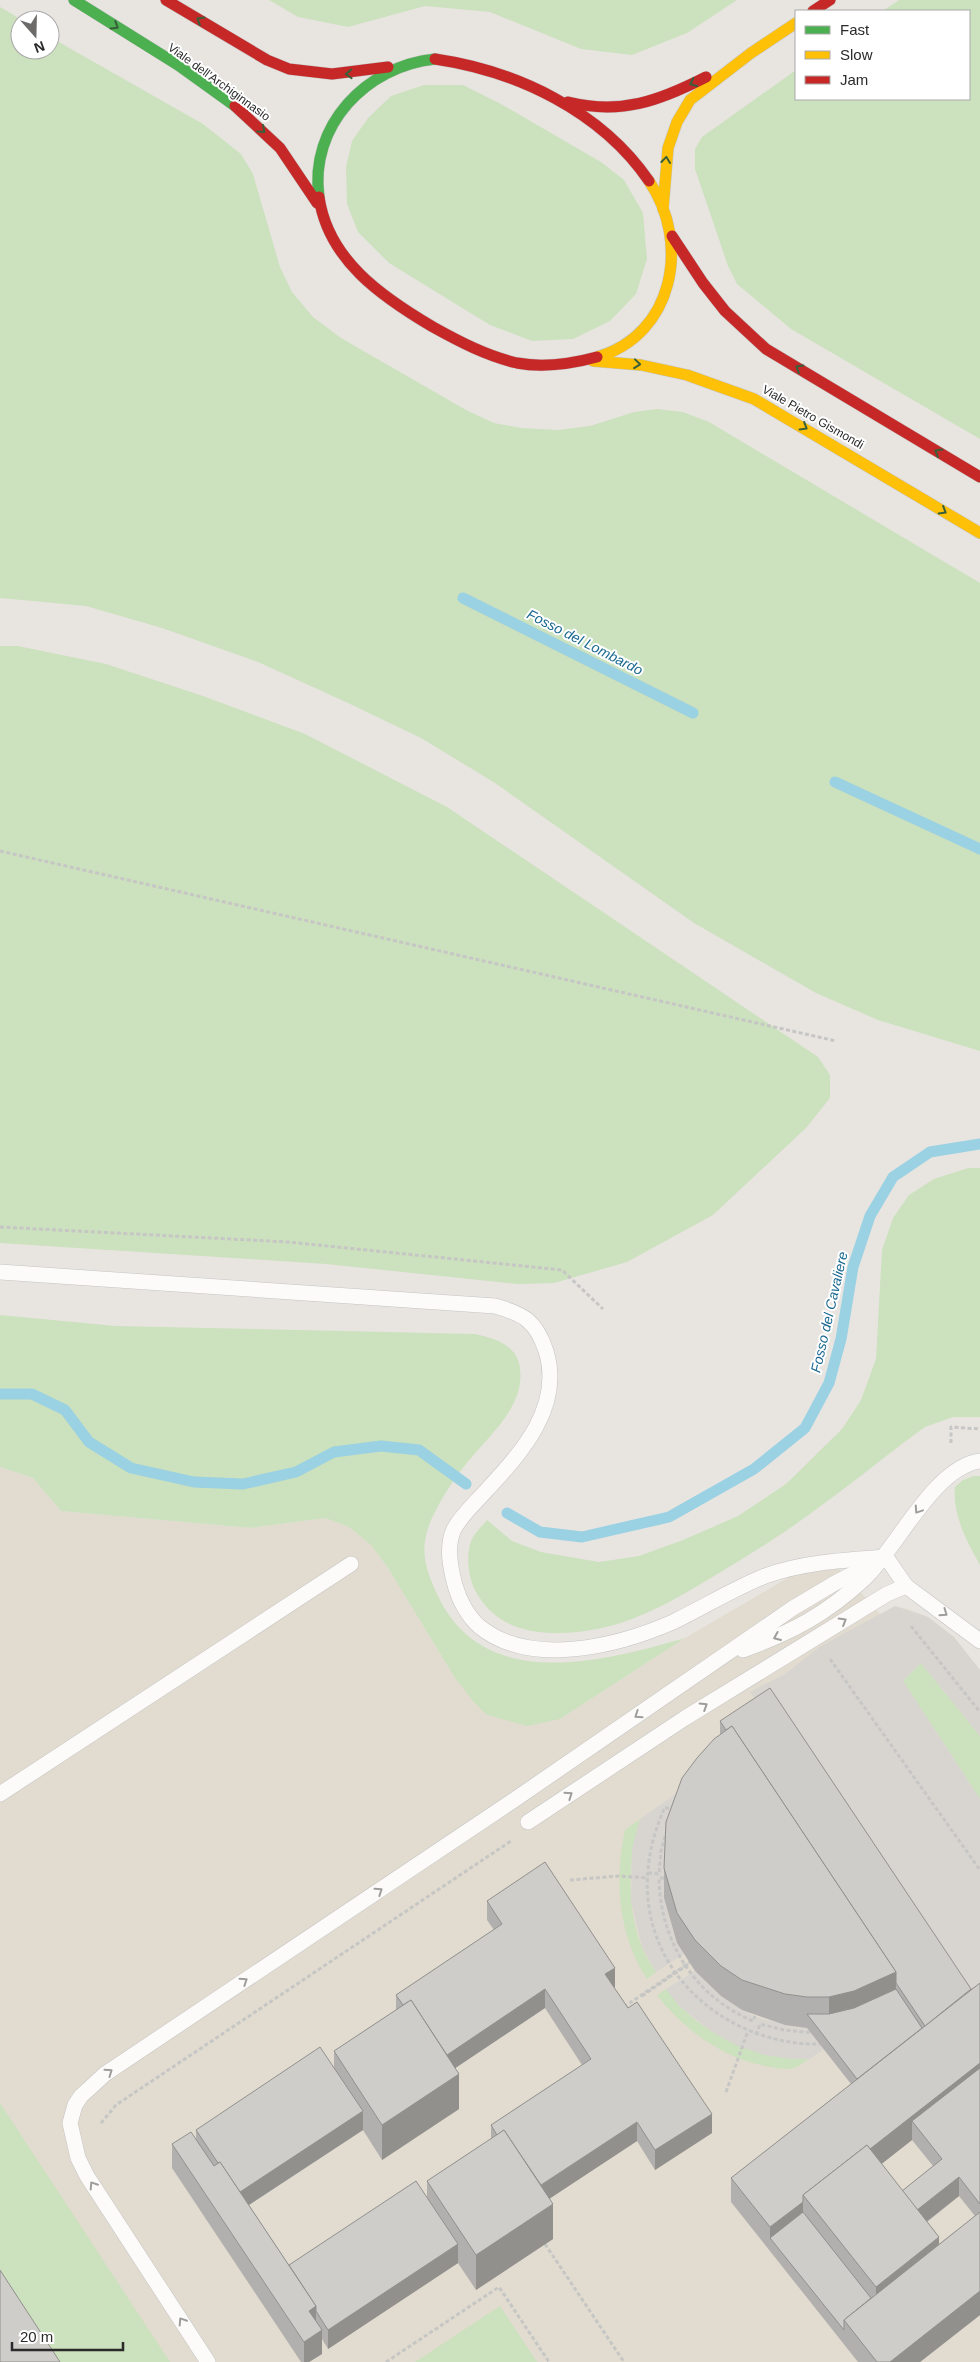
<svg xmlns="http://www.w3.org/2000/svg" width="980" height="2362" font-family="Helvetica,sans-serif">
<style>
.education{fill:#e2dcd0}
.green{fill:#cce1bd}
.plaza{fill:#d8d5d1}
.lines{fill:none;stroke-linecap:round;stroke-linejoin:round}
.stream{stroke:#9ad1e3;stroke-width:11}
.lane-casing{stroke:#c4c4c3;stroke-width:16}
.fast-casing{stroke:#c4c4c3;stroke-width:12}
.slow-casing{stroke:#c4c4c3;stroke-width:12}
.jam-casing{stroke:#c4c4c3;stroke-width:12}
.path{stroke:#c6c6c5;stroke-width:3;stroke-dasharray:4 2.5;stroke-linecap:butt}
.lane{stroke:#fcfbfa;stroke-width:15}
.fast{stroke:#4caf50;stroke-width:11}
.slow{stroke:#ffc107;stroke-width:11}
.jam{stroke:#c62828;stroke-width:11}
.path-bridge{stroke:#c6c6c5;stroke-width:3;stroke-dasharray:4 2.5;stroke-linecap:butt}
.wall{fill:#b2b0ae;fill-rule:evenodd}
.shaded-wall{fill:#91908d}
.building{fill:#cfcdca;stroke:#91908d}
.oneway{stroke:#385f39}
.oneway2{stroke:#9e9d9c}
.labels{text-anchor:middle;stroke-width:4;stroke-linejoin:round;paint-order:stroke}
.street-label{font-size:12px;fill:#2a2a2a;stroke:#fff}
.water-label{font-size:14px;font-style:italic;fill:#196890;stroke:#fff}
</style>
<rect width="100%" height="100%" fill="#e8e5e1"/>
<polygon class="education" points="0,1467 33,1478 61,1511 251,1528 325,1518 349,1527 371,1545 388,1568 455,1678 560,1719 685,1638 827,1555 881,1615 895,1606 910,1610 928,1617 954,1637 980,1670 980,2362 0,2362"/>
<g class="green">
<polygon points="269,0 737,0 687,33 632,55 581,49 490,12 425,6 348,27 298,17"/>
<polygon points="899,0 980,0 980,439 791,329 737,284 728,266 695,169 695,149 702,137 796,70 796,99 969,99 969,11 883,11"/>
<polygon points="0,7 22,20 20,20 20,50 50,50 50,37 203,124 241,154 253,174 280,267 292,292 313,317 341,338 466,410 494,423 521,428 558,430 590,426 634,412 657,409 683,412 709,422 980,583 980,1051 878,1020 816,993 694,923 495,783 421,738 348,703 258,662 162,628 86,606 0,598"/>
<polygon points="424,85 463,85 501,104 601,162 624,180 643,213 647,259 636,294 610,321 573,339 532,341 490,325 389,263 358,232 347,204 346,167 352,141 368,118 391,96"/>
<polygon points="0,646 18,646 106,664 203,696 305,734 447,807 818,1057 830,1075 830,1098 806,1128 713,1215 627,1262 554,1283 518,1284 326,1264 0,1243"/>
<path d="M968,1168h12v249h-27l-28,10c-35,25 -68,53 -103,78 -32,24 -64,45 -98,65 -56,34 -104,64 -171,63 -34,-1 -62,-12 -78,-43 -7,-13 -9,-35 -4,-49 3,-7 11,-15 16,-21l25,21 29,11 58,10 40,-6 44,-16 55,-24 48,-32 56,-55 19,-29 15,-41 6,-109 11,-32 16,-23 25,-16z"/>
<path d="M0,1315l116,11 359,8c28,6 49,15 45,49 -4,31 -35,57 -54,81 -13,16 -25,35 -34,54 -13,29 -8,48 5,76 46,100 165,68 248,44l-125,81 -33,7 -40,-11 -13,-13 -19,-24 -67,-110 -17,-23 -22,-18 -24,-9 -74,10 -190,-17 -28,-33 -33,-11z"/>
<path d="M974,1476h6v89c-13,-23 -28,-51 -25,-78l8,-7z"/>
<polygon points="921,1663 980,1736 980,1799 903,1681"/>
<path d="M640,1819c-14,50 -15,110 16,153l-9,7c-29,-45 -33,-98 -22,-149z"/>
<path d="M666,1989c28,37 51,48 95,61 17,5 31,9 49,9 -5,2 -9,6 -13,8 -7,4 -20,1 -27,0 -46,-8 -85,-36 -113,-72z"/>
<polygon points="0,2103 170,2362 40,2362 0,2300"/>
<polygon points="500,2306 537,2362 415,2362"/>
</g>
<g class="plaza">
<polygon points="895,1606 928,1617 954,1637 980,1670 980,1736 921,1663 903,1681 980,1799 980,2006 750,1692 785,1674 821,1646"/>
<polygon points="688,1785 666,1853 664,1874 664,1898 677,1943 684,1954 656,1972 642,1947 631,1902 632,1849 640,1819"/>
<polygon points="695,1971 721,1996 742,2010 761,2019 807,2028 824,2049 810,2059 793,2059 764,2055 738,2046 712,2032 679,2006 666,1989"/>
</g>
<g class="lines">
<g class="stream">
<polyline points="463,598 693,713"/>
<polyline points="835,782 980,849"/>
<polyline points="0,1394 32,1394 65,1410 89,1442 131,1468 194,1482 243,1484 296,1472 334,1452 381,1446 419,1450 466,1484"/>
<polyline points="507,1513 540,1532 582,1537 669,1517 754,1469 805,1428 829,1383 841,1339 853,1267 870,1216 893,1177 930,1152 980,1144"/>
</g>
<defs>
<g id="lane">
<path d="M0,1272l495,34c29,8 41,15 51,45 18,58 -28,105 -63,143 -10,11 -22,22 -29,35 -8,17 -4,38 1,56 4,15 13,32 25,42 51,41 138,19 193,-5 31,-15 60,-33 92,-46 39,-14 80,-16 121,-19"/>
<polyline points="886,1557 906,1586 980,1641"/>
<path d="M743,1650c49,-18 82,-35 121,-71 34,-32 69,-111 116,-118"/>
<polyline points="0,1794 351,1564"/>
<polyline points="528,1822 685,1718 887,1594 906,1586"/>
<polyline points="208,2362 87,2176 78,2158 70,2123 75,2105 81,2096 105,2074 514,1800 793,1608 835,1583 878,1561"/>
</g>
<g id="fast">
<polyline points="74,0 178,65 235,106"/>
<path d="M319,197c-10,-71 47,-131 116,-138"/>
</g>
<g id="slow">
<polyline points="663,209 668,148 677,122 690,100 751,53 796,23"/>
<path d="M597,357c77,-22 94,-114 52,-176"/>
<polyline points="593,361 641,365 687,375 754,399 980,533"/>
</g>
<g id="jam">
<polyline points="166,0 267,60 289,69 332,74 388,67"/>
<polyline points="813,11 830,0"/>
<path d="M435,59c82,12 166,52 214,122"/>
<path d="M568,102c53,13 91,-1 138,-25"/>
<polyline points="235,106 280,148 317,203"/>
<path d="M319,197c9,63 63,100 114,130 27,15 54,29 84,36 27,5 54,1 80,-6"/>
<polyline points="672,236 703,283 725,311 766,349 980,477"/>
</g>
</defs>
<use href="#lane" class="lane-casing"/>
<use href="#fast" class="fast-casing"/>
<use href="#slow" class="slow-casing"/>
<use href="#jam" class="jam-casing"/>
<g class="path">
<polyline points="0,851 836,1041"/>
<polyline points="0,1227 288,1242 562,1270 603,1309"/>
<polyline points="951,1443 951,1427 980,1429"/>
<polyline points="911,1626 980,1712"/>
<polyline points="830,1659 980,1870"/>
<path d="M675,1811l-10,-4c-13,29 -20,60 -17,92 8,88 91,148 175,145"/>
<polyline points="648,1873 659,1874 661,1851 666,1833"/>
<path d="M664,1878h-5c1,63 35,118 94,143l2,-5"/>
<polyline points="570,1880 619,1876 648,1878"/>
<polyline points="642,1996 690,1963"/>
<polyline points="756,2035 760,2024 784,2030 814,2033"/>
<polyline points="726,2092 748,2031"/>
<polyline points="101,2123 116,2105 511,1841"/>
<polyline points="545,2244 624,2362"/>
<polyline points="386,2362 499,2287 549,2362"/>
</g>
<use href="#lane" class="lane"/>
<use href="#fast" class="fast"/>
<use href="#slow" class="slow"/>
<use href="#jam" class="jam"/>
<polyline class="path-bridge" points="624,2007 690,1962"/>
</g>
<g class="wall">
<path d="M720,1721l251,268 9,-6v332l-60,47h-62l-127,-160v-24l120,-94 -44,-56 -22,-3 -43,-15 -21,-14 -26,-25 -18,-28 -13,-45v-30l56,-133zM912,2140l21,26 -31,25 -21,-27zM959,2196l16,20 -36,28 -12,-22z"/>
<path d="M487,1901l128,86h-1l98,146 -57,37 -18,-29 -87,57 3,41 -77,51 -18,-27 -130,86 -6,-10v15l-13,8h-8l-129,-194v-24l24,-5v-9l138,-63v-16l62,-41v-15l98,-65 -7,-10zM545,2008l37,57 -91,60v14l-64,42v16l-138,68 -40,-60 114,-75 19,30 77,-51 -4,-41z"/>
</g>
<g class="shaded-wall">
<polygon points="615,1968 615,1987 605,1993 605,1974"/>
<polygon points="896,1972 896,2002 829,2027 829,1997"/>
<polygon points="545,1989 545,2008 439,2079 439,2060"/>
<polygon points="980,2063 980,2086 912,2121 912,2140 818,2214 806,2199"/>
<polygon points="459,2074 459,2109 382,2160 382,2125"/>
<polygon points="363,2111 363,2130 238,2212 238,2193"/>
<polygon points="712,2114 712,2133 655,2170 655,2150"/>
<polygon points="637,2122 637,2141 534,2209 534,2190"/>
<polygon points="959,2177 959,2196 912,2233 912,2214"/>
<polygon points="803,2202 803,2225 770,2238 770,2227"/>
<polygon points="553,2204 553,2239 476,2290 476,2255"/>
<polygon points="939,2237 939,2268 876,2304 876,2287"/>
<polygon points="458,2244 458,2263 328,2349 328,2330"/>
<polygon points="980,2291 980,2315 920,2362 890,2362"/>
<polygon points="316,2306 316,2330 309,2311"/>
<polygon points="322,2330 322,2354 309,2362 304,2362 304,2342"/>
</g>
<g class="building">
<polygon points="770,1688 971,1989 925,2026 896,1983 896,1972 732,1726 726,1730 720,1721"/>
<polygon points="732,1726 896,1972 854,1991 829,1997 807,1997 785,1994 742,1980 721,1966 695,1940 677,1913 664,1868 666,1822 682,1778 697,1758 714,1739"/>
<polygon points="545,1862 615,1968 605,1974 628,2008 637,2002 712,2114 655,2150 637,2122 541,2185 504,2130 497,2135 491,2125 591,2059 545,1989 447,2055 411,2000 403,2005 396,1995 502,1924 487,1901"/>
<polygon points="980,1983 980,2063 870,2149 867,2145 803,2195 803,2202 770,2227 731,2178"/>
<polygon points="896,1989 922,2028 857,2079 807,2014 829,2014 854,2008"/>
<polygon points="411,2000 459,2074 382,2125 334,2051"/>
<polygon points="320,2047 363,2111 240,2192 220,2162 218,2163 196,2130"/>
<polygon points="980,2068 980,2204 959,2177 917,2210 902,2191 942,2159 912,2121"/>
<polygon points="504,2130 553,2204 476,2255 427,2181"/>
<polygon points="191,2132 214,2166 220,2162 316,2306 309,2311 322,2330 304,2342 172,2144"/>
<polygon points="867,2145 939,2237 876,2287 803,2195"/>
<polygon points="416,2181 458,2244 328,2330 316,2311 316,2306 289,2265"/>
<polygon points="803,2212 871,2298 844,2320 844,2330 770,2238"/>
<polygon points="980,2212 980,2291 890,2362 877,2362 844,2320"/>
<polygon points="0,2270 60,2362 0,2362"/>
</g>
<defs><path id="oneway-chevron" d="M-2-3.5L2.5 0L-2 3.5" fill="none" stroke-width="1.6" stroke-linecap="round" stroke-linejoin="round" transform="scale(1.25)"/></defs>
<g class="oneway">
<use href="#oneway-chevron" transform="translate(200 20) rotate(-149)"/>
<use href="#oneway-chevron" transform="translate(115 26) rotate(32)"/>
<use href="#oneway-chevron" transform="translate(349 74) rotate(178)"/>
<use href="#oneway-chevron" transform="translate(693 83) rotate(155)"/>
<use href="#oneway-chevron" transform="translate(262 130) rotate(42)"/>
<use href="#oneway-chevron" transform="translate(666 160) rotate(-83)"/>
<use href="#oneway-chevron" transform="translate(637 364) rotate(6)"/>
<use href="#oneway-chevron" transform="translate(799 368) rotate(-149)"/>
<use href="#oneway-chevron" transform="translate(804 427) rotate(31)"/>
<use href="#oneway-chevron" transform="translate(938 452) rotate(-149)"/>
<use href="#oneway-chevron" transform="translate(943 511) rotate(31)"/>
</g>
<g class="oneway2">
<use href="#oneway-chevron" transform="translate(918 1510) rotate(124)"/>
<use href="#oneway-chevron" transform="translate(944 1613) rotate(35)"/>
<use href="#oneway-chevron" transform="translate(843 1621) rotate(-31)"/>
<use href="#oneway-chevron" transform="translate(777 1637) rotate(157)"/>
<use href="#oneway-chevron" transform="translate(704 1706) rotate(-32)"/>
<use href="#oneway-chevron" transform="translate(638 1715) rotate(146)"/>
<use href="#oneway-chevron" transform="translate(569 1795) rotate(-34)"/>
<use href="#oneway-chevron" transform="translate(379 1891) rotate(-34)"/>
<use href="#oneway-chevron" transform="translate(244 1981) rotate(-34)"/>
<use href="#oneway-chevron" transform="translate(109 2072) rotate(-35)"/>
<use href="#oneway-chevron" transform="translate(93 2185) rotate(-123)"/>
<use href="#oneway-chevron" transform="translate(182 2321) rotate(-123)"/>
</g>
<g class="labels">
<g class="street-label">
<text transform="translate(219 82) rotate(36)" y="4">Viale dell'Archiginnasio</text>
<text transform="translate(813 417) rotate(30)" y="4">Viale Pietro Gismondi</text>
</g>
<g class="water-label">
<text transform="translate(585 642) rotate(27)" y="5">Fosso del Lombardo</text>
<text transform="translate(829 1312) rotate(-77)" y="5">Fosso del Cavaliere</text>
</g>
</g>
<rect x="795" y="10" width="175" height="90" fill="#ffffff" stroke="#aaaaaa"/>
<rect x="805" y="26" width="25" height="8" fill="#4caf50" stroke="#aaaaaa"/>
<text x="840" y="35" font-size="15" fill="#2a2a2a">Fast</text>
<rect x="805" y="51" width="25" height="8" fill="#ffc107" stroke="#aaaaaa"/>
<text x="840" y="60" font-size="15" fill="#2a2a2a">Slow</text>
<rect x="805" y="76" width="25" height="8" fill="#c62828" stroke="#aaaaaa"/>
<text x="840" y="85" font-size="15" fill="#2a2a2a">Jam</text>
<g transform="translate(35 35) rotate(160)"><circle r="24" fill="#ffffff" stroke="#aaaaaa"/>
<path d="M0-4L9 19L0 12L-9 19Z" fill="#6c6b6a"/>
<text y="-8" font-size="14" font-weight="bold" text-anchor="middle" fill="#2a2a2a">N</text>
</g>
<path d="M12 2342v8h111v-8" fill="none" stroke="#2a2a2a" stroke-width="2.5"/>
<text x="20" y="2342" font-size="15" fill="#2a2a2a" stroke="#ffffff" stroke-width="4" paint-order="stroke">20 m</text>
</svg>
